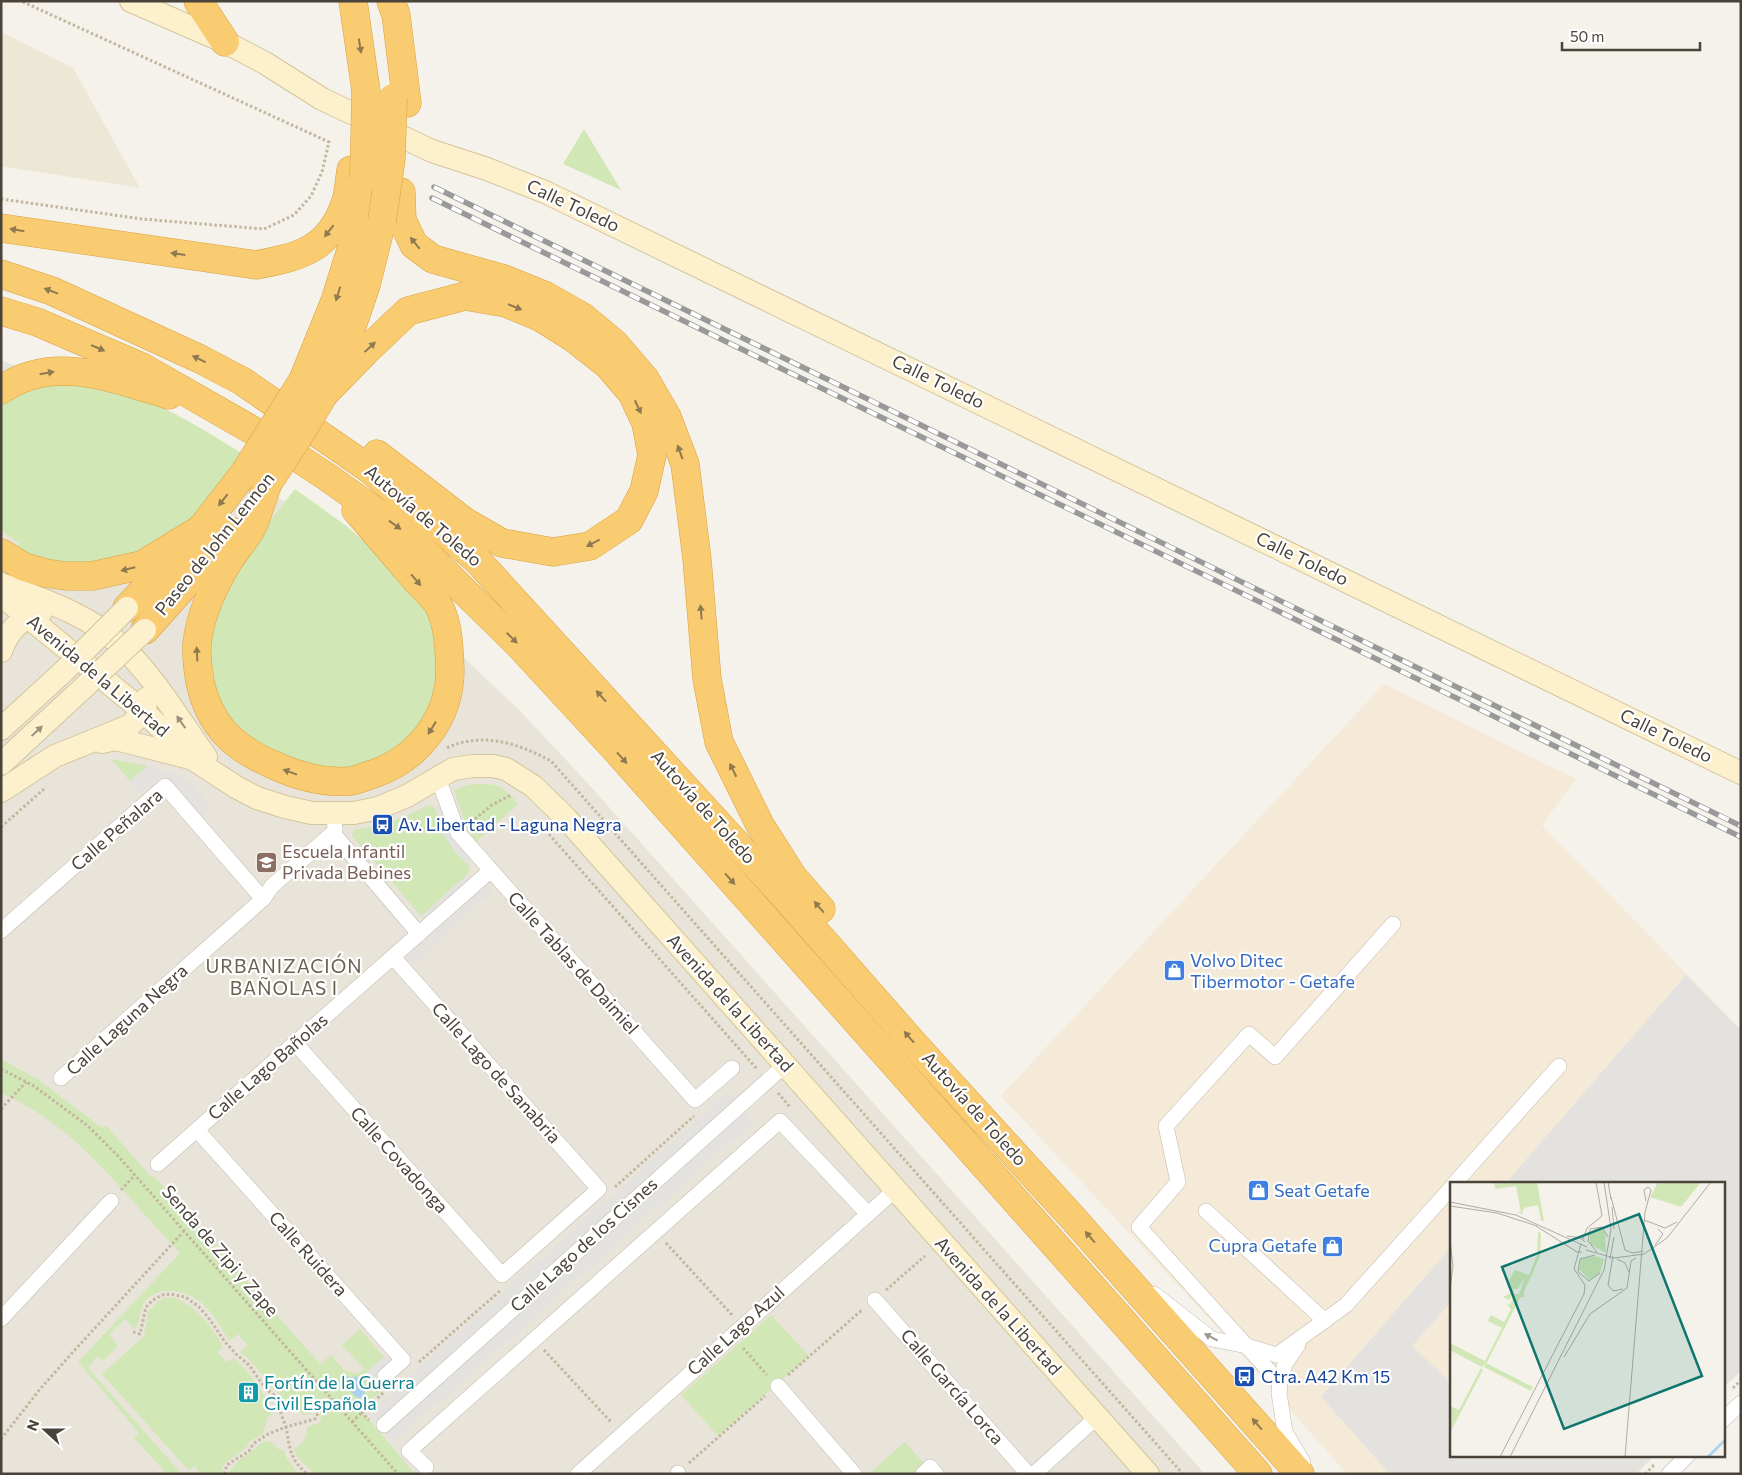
<svg xmlns="http://www.w3.org/2000/svg" width="1742" height="1475" font-family="Commissioner,sans-serif">
<style>
.residential{fill:#e9e4d9}
.commercial{fill:#f5e9d8}
.education{fill:#ede7d6}
.green{fill:#d1e7b6}
.parking{fill:#e4e2df}
.water{fill:#aad3ef}
.lines{fill:none;stroke-linecap:round;stroke-linejoin:round}
.street-casing{stroke:#c0baae;stroke-width:16}
.secondary-casing{stroke:#d3c59c;stroke-width:24}
.highway-casing{stroke:#d9a141;stroke-width:29}
.path{stroke:#c2b69f;stroke-width:3;stroke-dasharray:2.5 2.5;stroke-linecap:butt}
.street{stroke:#fff;stroke-width:15}
.secondary{stroke:#fdf1cd;stroke-width:22}
.highway{stroke:#f9cc72;stroke-width:28}
.rail-casing{stroke:#999;stroke-width:5.5}
.rail{stroke:#fff;stroke-width:4;stroke-dasharray:11;stroke-linecap:butt}
.secondary-bridge-casing{stroke:#d3c59c;stroke-width:24;stroke-linecap:butt}
.highway-bridge-casing{stroke:#d9a141;stroke-width:29;stroke-linecap:butt}
.secondary-bridge{stroke:#fdf1cd;stroke-width:22}
.highway-bridge{stroke:#f9cc72;stroke-width:28}
.oneway{fill:#8f7a50}
.oneway2{fill:#9a917c}
.oneway3{fill:#9b9892}
.labels{text-anchor:middle;stroke-width:4.5;stroke-linejoin:round;paint-order:stroke}
.street-label{font-size:18px;fill:#494339;stroke:#fff}
.transit-label{font-size:18px;fill:#164399;stroke:#fff;text-anchor:start}
.education-label{font-size:18px;fill:#785e54;stroke:#fff;text-anchor:start}
.shop-label{font-size:18px;fill:#366cbe;stroke:#fff;text-anchor:start}
.culture-label{font-size:18px;fill:#0d838f;stroke:#fff;text-anchor:start}
.neighbourhood-label{font-size:19px;letter-spacing:1px;fill:#6c6150;stroke:#fff}
.inset-river{fill:none;stroke:#aad3ef;stroke-width:2.5}
.inset-road{fill:none;stroke:#b0aca4;stroke-width:1}
.view{fill:#0f766e;fill-opacity:0.15;stroke:#0f766e;stroke-width:2.5}
.inset-edge{fill:none;stroke:#494339;stroke-width:2.5}
</style>
<rect width="100%" height="100%" fill="#f5f2eb"/>
<polygon class="residential" points="1,360 177,434 329,529 520,711 582,777 1205,1474 1,1474"/>
<polygon class="commercial" points="1384,684 1576,779 1542,825 1741,1030 1741,1371 1723,1388 1723,1184 1451,1184 1451,1456 1654,1456 1636,1474 1347,1474 1215,1325 1001,1096"/>
<polygon class="education" points="1,32 73,68 140,188 1,166"/>
<g class="green">
<polygon points="584,129 621,190 563,164"/>
<path d="M75,381c18,5 37,9 56,15 40,12 76,36 112,58l-39,51 -18,20 -39,25 -23,9 -61,7 -48,-17 5,-5 -19,-14v-130l26,-12z"/>
<polygon points="295,489 345,525 385,559 433,618 440,682 424,722 389,757 341,771 299,764 241,737 207,680 207,629 235,565"/>
<polygon points="111,759 148,766 130,781"/>
<path d="M473,784c26,0 28,0 45,20l-42,38 -10,-16 -12,-36 9,-4z"/>
<path d="M429,805l6,3c5,14 9,27 17,40 6,8 14,12 18,21l-3,6 -46,41 -69,-80 2,-7c28,-1 50,-13 75,-24z"/>
<path d="M1,1059l38,21 63,48 4,-3 45,52 3,-1 166,188 11,-9 13,15 14,4 6,-5 -22,-24 18,-16 24,28 -17,16 15,17 -21,20 54,64h-100c-9,-10 -16,-11 -21,-25 8,-6 13,-10 13,-22l12,-4 3,-8 -6,-7 -5,6 -8,1 -5,-5 -13,-4 -5,-6v-5c-16,-13 -23,-32 -40,-43l8,-6 -10,-12 -9,7c-7,-12 -14,-25 -24,-35 -14,-15 -44,-23 -60,-5 -5,5 -4,19 -10,29l-10,-11 -16,16 9,11 -15,15 -6,-5 -9,12 94,106h-15l-33,-36 5,-5 -61,-71 102,-109c-57,-59 -101,-126 -179,-160z"/>
<path d="M172,1297c25,9 39,28 51,50l-5,5 8,10 7,-4c14,10 34,38 40,55l-6,5 -4,16 -13,7 -4,7 -21,15 -5,11h-19l-7,-8 -5,5 -87,-97 42,-38 4,-24 9,-10 7,-4z"/>
<polygon points="771,1315 809,1356 718,1436 681,1395"/>
<path d="M264,1441h6l8,8 6,1 2,7 12,17h-19l-3,-3 -15,3h-33c7,-14 24,-22 36,-33z"/>
<polygon points="905,1442 926,1466 917,1474 874,1474 872,1471"/>
</g>
<g class="parking">
<polygon points="148,766 186,778 211,806 199,816 162,775 141,793 130,781"/>
<polygon points="440,806 449,832 457,846 471,859 467,863 454,850 444,835 435,808"/>
<polygon points="467,875 472,881 426,922 421,916"/>
<polygon points="488,884 494,890 413,965 407,958"/>
<polygon points="1686,975 1741,1030 1741,1371 1723,1388 1723,1184 1505,1184"/>
<polygon points="728,1092 737,1102 377,1422 368,1413"/>
<polygon points="744,1112 753,1122 393,1443 384,1433"/>
<polygon points="1451,1247 1451,1302 1412,1346 1451,1383 1451,1456 1654,1456 1636,1474 1390,1474 1321,1397"/>
<polygon points="384,1357 392,1365 374,1381 366,1373"/>
</g>
<polygon class="water" points="346,1376 352,1378 356,1376 363,1385 365,1392 362,1397 357,1398 343,1383 343,1378"/>
<g class="lines">
<defs>
<g id="street">
<polyline points="438,778 458,833 695,1100 732,1068"/>
<polyline points="333,833 419,934"/>
<polyline points="1,931 165,786 263,899"/>
<polyline points="296,1044 502,1275 599,1189 393,957"/>
<polyline points="61,1078 263,899 272,886 333,833 335,829 334,814"/>
<polyline points="197,1130 403,1360 385,1376"/>
<polyline points="158,1164 490,871"/>
<polyline points="1454,1184 1559,1066"/>
<polyline points="1206,1211 1325,1321"/>
<polyline points="1154,1294 1212,1339 1247,1346 1277,1355 1346,1305 1451,1188"/>
<polyline points="875,1300 1028,1474"/>
<polyline points="1,1319 111,1201"/>
<polyline points="1298,1345 1285,1364 1280,1383 1279,1393 1285,1432 1303,1462"/>
<polyline points="1280,1383 1139,1227 1178,1182 1166,1126 1249,1034 1275,1057 1393,924"/>
<polyline points="778,1386 854,1474"/>
<polyline points="1723,1420 1741,1403"/>
<polyline points="384,1425 785,1065"/>
<polyline points="426,1467 409,1451 780,1121 868,1214"/>
<polyline points="678,1473 678,1474"/>
<polyline points="578,1474 895,1190"/>
<polyline points="923,1474 930,1467 936,1474"/>
<polyline points="1034,1474 1097,1417"/>
<polyline points="1669,1474 1687,1456"/>
</g>
<g id="secondary">
<polyline points="131,1 225,42 265,63 322,99 432,151 487,169 545,192 1741,773"/>
<path d="M1,584c40,15 84,29 116,58 36,32 61,76 89,115"/>
<polyline points="1,595 144,712 193,759 236,787 257,798 285,807 312,813 354,813 378,808 407,796 453,769 473,766 493,766 506,769 533,786 565,817 1148,1474"/>
<path d="M1,651c7,-20 20,-34 40,-39"/>
<polyline points="1,729 64,671"/>
<polyline points="102,742 116,739 190,758"/>
<polyline points="1,764 81,690"/>
<polyline points="1,791 55,756 129,726 144,712 147,698"/>
</g>
<g id="highway">
<polyline points="198,1 225,42"/>
<polyline points="353,1 366,91"/>
<polyline points="391,1 396,15 407,103"/>
<polyline points="401,192 402,220 414,245 433,259 504,279 546,296 583,317 614,343 645,379 667,417 685,464 697,559 707,679 719,742 760,825 793,877 821,909"/>
<path d="M1,228l255,37c43,-8 73,-15 89,-61 4,-10 4,-23 6,-34"/>
<polyline points="1,274 52,291 200,359 242,381 368,468 477,560 785,897 914,1044 1071,1216 1300,1474"/>
<polyline points="1,311 37,322 142,367 280,446 327,477 402,530 519,645 616,750 1258,1474"/>
<polyline points="330,379 350,332 366,285 382,221"/>
<polyline points="303,380 335,301 355,237 363,185"/>
<path d="M1,390c52,-37 114,-11 168,5"/>
<polyline points="324,394 365,352 408,311 465,296 506,303 540,317 575,339 608,365 632,393 646,423 652,455 644,491 629,520 590,546 553,552 502,543 464,521 377,454"/>
<path d="M268,483c-5,13 -9,27 -14,40 -6,14 -18,26 -26,39 -15,25 -28,52 -31,82 -1,12 1,26 3,38 10,45 35,67 76,84 24,11 49,17 75,15 7,-1 15,-5 22,-7 45,-15 77,-56 77,-104 -1,-21 -1,-44 -11,-64 -5,-9 -16,-18 -23,-26 -20,-23 -40,-47 -60,-70"/>
<polyline points="1,553 24,567 45,573 66,576 92,576 142,565 201,529"/>
<polyline points="127,608 201,529 245,472"/>
<polyline points="145,630 209,558 231,531"/>
</g>
</defs>
<use href="#street" class="street-casing"/>
<use href="#secondary" class="secondary-casing"/>
<use href="#highway" class="highway-casing"/>
<g class="path">
<polyline points="1,199 142,219 264,229 294,215 311,196 322,172 329,142 21,1"/>
<path d="M447,748c35,-17 73,-4 104,13l632,713"/>
<polyline points="471,822 492,805 511,795"/>
<polyline points="539,823 757,1069"/>
<polyline points="1,827 44,789"/>
<polyline points="1,1069 34,1086 88,1126 119,1157 184,1231 398,1474"/>
<polyline points="778,1093 790,1107"/>
<polyline points="1,1109 26,1082"/>
<polyline points="615,1187 694,1116"/>
<polyline points="121,1190 135,1175"/>
<polyline points="666,1243 733,1316"/>
<polyline points="886,1290 925,1256"/>
<polyline points="133,1332 140,1334 146,1307 153,1300 162,1295 171,1294 185,1297 198,1306 208,1317 225,1342 237,1355 249,1365 266,1389 274,1395 286,1427 315,1419 319,1411 332,1398"/>
<polyline points="743,1348 767,1375"/>
<polyline points="544,1350 611,1422"/>
<polyline points="419,1362 501,1290"/>
<polyline points="788,1375 862,1310"/>
<polyline points="1733,1388 1741,1380"/>
<polyline points="361,1412 369,1420"/>
<polyline points="352,1422 384,1392"/>
<polyline points="1,1439 41,1388 73,1352 184,1231"/>
<polyline points="689,1463 765,1396"/>
<path d="M224,1474l3,-9 22,-14 4,-7 15,-10 18,-7c4,22 4,32 21,47"/>
<polyline points="1645,1474 1654,1465"/>
</g>
<use href="#street" class="street"/>
<use href="#secondary" class="secondary"/>
<use href="#highway" class="highway"/>
<defs>
<g id="rail">
<polyline points="434,187 1741,826"/>
<polyline points="432,198 1741,837"/>
</g>
</defs>
<use href="#rail" class="rail-casing"/>
<use href="#rail" class="rail"/>
<defs>
<g id="secondary-bridge">
<polyline points="64,671 127,608"/>
<polyline points="81,690 145,630"/>
</g>
<g id="highway-bridge">
<polyline points="364,178 366,91"/>
<polyline points="382,221 391,159 393,98"/>
<polyline points="245,472 303,380"/>
<polyline points="268,483 297,439 324,394"/>
</g>
</defs>
<use href="#secondary-bridge" class="secondary-bridge-casing"/>
<use href="#highway-bridge" class="highway-bridge-casing"/>
<use href="#secondary-bridge" class="secondary-bridge"/>
<use href="#highway-bridge" class="highway-bridge"/>
</g>
<defs><path id="oneway-solid" d="M-6-.8H1V-3.2L6.5 0L1 3.2V.8H-6Z" transform="scale(1.25)"/></defs>
<g class="oneway">
<use href="#oneway-solid" transform="translate(360 46) rotate(81)"/>
<use href="#oneway-solid" transform="translate(17 230) rotate(-171)"/>
<use href="#oneway-solid" transform="translate(329 231) rotate(128)"/>
<use href="#oneway-solid" transform="translate(415 243) rotate(-129)"/>
<use href="#oneway-solid" transform="translate(178 254) rotate(-172)"/>
<use href="#oneway-solid" transform="translate(51 291) rotate(-159)"/>
<use href="#oneway-solid" transform="translate(338 294) rotate(107)"/>
<use href="#oneway-solid" transform="translate(515 307) rotate(22)"/>
<use href="#oneway-solid" transform="translate(370 347) rotate(-43)"/>
<use href="#oneway-solid" transform="translate(98 348) rotate(23)"/>
<use href="#oneway-solid" transform="translate(199 359) rotate(-154)"/>
<use href="#oneway-solid" transform="translate(47 373) rotate(-10)"/>
<use href="#oneway-solid" transform="translate(638 407) rotate(65)"/>
<use href="#oneway-solid" transform="translate(680 452) rotate(-110)"/>
<use href="#oneway-solid" transform="translate(223 500) rotate(128)"/>
<use href="#oneway-solid" transform="translate(395 525) rotate(36)"/>
<use href="#oneway-solid" transform="translate(593 543) rotate(153)"/>
<use href="#oneway-solid" transform="translate(128 569) rotate(166)"/>
<use href="#oneway-solid" transform="translate(416 580) rotate(49)"/>
<use href="#oneway-solid" transform="translate(701 612) rotate(-95)"/>
<use href="#oneway-solid" transform="translate(512 638) rotate(45)"/>
<use href="#oneway-solid" transform="translate(197 654) rotate(-93)"/>
<use href="#oneway-solid" transform="translate(601 696) rotate(-132)"/>
<use href="#oneway-solid" transform="translate(432 728) rotate(122)"/>
<use href="#oneway-solid" transform="translate(622 758) rotate(48)"/>
<use href="#oneway-solid" transform="translate(733 770) rotate(-116)"/>
<use href="#oneway-solid" transform="translate(290 772) rotate(-160)"/>
<use href="#oneway-solid" transform="translate(730 879) rotate(48)"/>
<use href="#oneway-solid" transform="translate(819 907) rotate(-131)"/>
<use href="#oneway-solid" transform="translate(909 1037) rotate(-131)"/>
<use href="#oneway-solid" transform="translate(1090 1237) rotate(-131)"/>
<use href="#oneway-solid" transform="translate(1257 1424) rotate(-131)"/>
</g>
<g class="oneway2">
<use href="#oneway-solid" transform="translate(181 722) rotate(-125)"/>
<use href="#oneway-solid" transform="translate(37 731) rotate(-43)"/>
</g>
<use class="oneway3" href="#oneway-solid" transform="translate(1211 1337) rotate(-152)"/>
<defs>
<symbol id="bus-square" viewBox="-11 -11 22 22"><rect x="-9" y="-9" width="18" height="18" rx="4" fill="#1a4fb4" stroke="#fff"/><path d="M-5-6H5V4H4V6H2V4H-2V6H-4V4H-5ZM-3.5-4V0h7V-4ZM-3.5 1.2v1.5H-2V1.2ZM2 1.2v1.5H3.5V1.2Z" fill="#fff"/></symbol>
<symbol id="school-square" viewBox="-11 -11 22 22"><rect x="-9" y="-9" width="18" height="18" rx="4" fill="#8d6e63" stroke="#fff"/><path d="M0-5L7-2L0 1L-7-2ZM-4 1L0 2.5L4 1V4Q0 6-4 4Z" fill="#fff"/></symbol>
<symbol id="shop-square" viewBox="-11 -11 22 22"><rect x="-9" y="-9" width="18" height="18" rx="4" fill="#3f7fe0" stroke="#fff"/><path d="M-5-2.5h2.3a2.7 3.5 0 0 1 5.4 0H5L5.5 6h-11ZM-1.5-2.5h3a1.5 2.3 0 0 0-3 0Z" fill="#fff"/></symbol>
<symbol id="building-square" viewBox="-11 -11 22 22"><rect x="-9" y="-9" width="18" height="18" rx="4" fill="#0f9aa8" stroke="#fff"/><path d="M-4-6H4V6H1V3H-1V6H-4ZM-2.5-4.3h1.7v1.8h-1.7ZM.8-4.3h1.7v1.8H.8ZM-2.5-1h1.7V.8h-1.7ZM.8-1h1.7V.8H.8Z" fill="#fff"/></symbol>
</defs>
<g fill-rule="evenodd">
<use href="#bus-square" x="370" y="812" width="25" height="25"/>
<use href="#school-square" x="254" y="850" width="25" height="25"/>
<use href="#shop-square" x="1162" y="958" width="25" height="25"/>
<use href="#shop-square" x="1246" y="1178" width="25" height="25"/>
<use href="#shop-square" x="1320" y="1234" width="25" height="25"/>
<use href="#bus-square" x="1232" y="1364" width="25" height="25"/>
<use href="#building-square" x="236" y="1380" width="25" height="25"/>
</g>
<g class="labels">
<g class="street-label">
<text transform="translate(573 206) rotate(25)" y="6">Calle Toledo</text>
<text transform="translate(938 382) rotate(26)" y="6">Calle Toledo</text>
<text transform="translate(423 516) rotate(40)" y="6">Autovía de Toledo</text>
<text transform="translate(215 544) rotate(-51)" y="6">Paseo de John Lennon</text>
<text transform="translate(1302 559) rotate(26)" y="6">Calle Toledo</text>
<text transform="translate(98 676) rotate(40)" y="6">Avenida de la Libertad</text>
<text transform="translate(1666 736) rotate(26)" y="6">Calle Toledo</text>
<text transform="translate(703 807) rotate(48)" y="6">Autovía de Toledo</text>
<text transform="translate(117 830) rotate(-41)" y="6">Calle Peñalara</text>
<text transform="translate(573 963) rotate(48)" y="6">Calle Tablas de Daimiel</text>
<text transform="translate(730 1003) rotate(48)" y="6">Avenida de la Libertad</text>
<text transform="translate(127 1020) rotate(-42)" y="6">Calle Laguna Negra</text>
<text transform="translate(268 1067) rotate(-41)" y="6">Calle Lago Bañolas</text>
<text transform="translate(496 1073) rotate(48)" y="6">Calle Lago de Sanabria</text>
<text transform="translate(974 1109) rotate(48)" y="6">Autovía de Toledo</text>
<text transform="translate(399 1160) rotate(48)" y="6">Calle Covadonga</text>
<text transform="translate(584 1245) rotate(-42)" y="6">Calle Lago de los Cisnes</text>
<text transform="translate(220 1251) rotate(49)" y="6">Senda de Zipi y Zape</text>
<text transform="translate(308 1254) rotate(48)" y="6">Calle Ruidera</text>
<text transform="translate(998 1306) rotate(48)" y="6">Avenida de la Libertad</text>
<text transform="translate(736 1331) rotate(-42)" y="6">Calle Lago Azul</text>
<text transform="translate(952 1387) rotate(49)" y="6">Calle García Lorca</text>
</g>
<g class="transit-label">
<text x="398" y="831">Av. Libertad - Laguna Negra</text>
<text x="1261" y="1383">Ctra. A42 Km 15</text>
</g>
<g class="education-label">
<text x="282" y="858">Escuela Infantil<tspan x="282" dy="21">Privada Bebines</tspan></text>
</g>
<g class="shop-label">
<text x="1190" y="967">Volvo Ditec<tspan x="1190" dy="21">Tibermotor - Getafe</tspan></text>
<text x="1274" y="1197">Seat Getafe</text>
<text x="1317" y="1252" text-anchor="end">Cupra Getafe</text>
</g>
<g class="culture-label">
<text x="264" y="1389">Fortín de la Guerra<tspan x="264" dy="21">Civil Española</tspan></text>
</g>
<g class="neighbourhood-label">
<text x="284" y="973">URBANIZACIÓN<tspan x="284" dy="22">BAÑOLAS I</tspan></text>
</g>
</g>
<g transform="translate(1450 1182)">
<rect width="275" height="275" fill="#f5f2eb"/>
<path d="M44,0h43l7,39 -9,-2 6,1 -3,-15 -14,3 -2,6 -6,-2h5l-5,-26 -21,3zM208,0h43l-20,25 -31,-10zM147,45l8,5 1,21 -16,-9v-11zM88,50l3,1 -1,23 -16,36v5l4,-2 -8,3 -33,64 -5,5 -32,-17v-7l35,18 17,-33 -14,-7 3,-6 13,7 7,-13 -5,-6 4,2 4,-11h5l6,-17 -7,12h-5l1,3 -5,8 -6,-3 9,-5 -5,-8 8,-14 14,5 8,-20zM145,74l9,3 -4,14 -11,7 -10,-11 2,-10zM36,181l47,24 -2,4 -47,-24zM31,186l2,2 -33,63v-27l9,4z" fill="#d1e7b6"/>
<path class="inset-river" d="M258,275l17,-17"/>
<path class="inset-road" d="M158,0l3,17M161,15l14,53 8,3 10,-2M0,20l66,13 71,32M0,24l47,7 40,13M162,25l2,22M194,38l21,8 12,-6M86,44l41,26h5M117,54l14,2 4,4M0,57l3,27 -3,23M133,57l4,-11 15,-12 -6,-34M205,63l8,-11 -5,-5M136,68l28,8 30,-4 23,-16 44,-56M147,70l-9,-11 2,-12 12,-2 6,10M145,73l-15,4 -2,13 11,9 11,-8M163,74l-5,29 5,6 10,-2M160,77l4,-22M167,77l8,4 4,9M114,175l26,-43 37,-26 4,-27 5,-3M50,275l84,-163 1,-9 -11,-16 7,-25M60,275l94,-187 7,-41 -7,-47M175,275l20,-245 6,-22 -3,-3 -4,3 2,11"/>
<path class="view" d="M189,32l63,162 -138,53 -62,-162z"/>
<rect width="275" height="275" class="inset-edge"/>
</g>
<rect width="1742" height="1475" fill="none" stroke="#494339" stroke-width="5"/>
<g transform="translate(45 1430) rotate(291)" stroke="#ffffff" stroke-width="4" paint-order="stroke">
<path d="M0-4L9 19L0 12L-9 19Z" fill="#494339"/>
<text y="-8" font-size="14" font-weight="bold" text-anchor="middle" fill="#494339">N</text>
</g>
<path d="M1562 42v8h138v-8" fill="none" stroke="#494339" stroke-width="2.5"/>
<text x="1570" y="42" font-size="15" fill="#494339" stroke="#ffffff" stroke-width="4" paint-order="stroke">50 m</text>
</svg>
